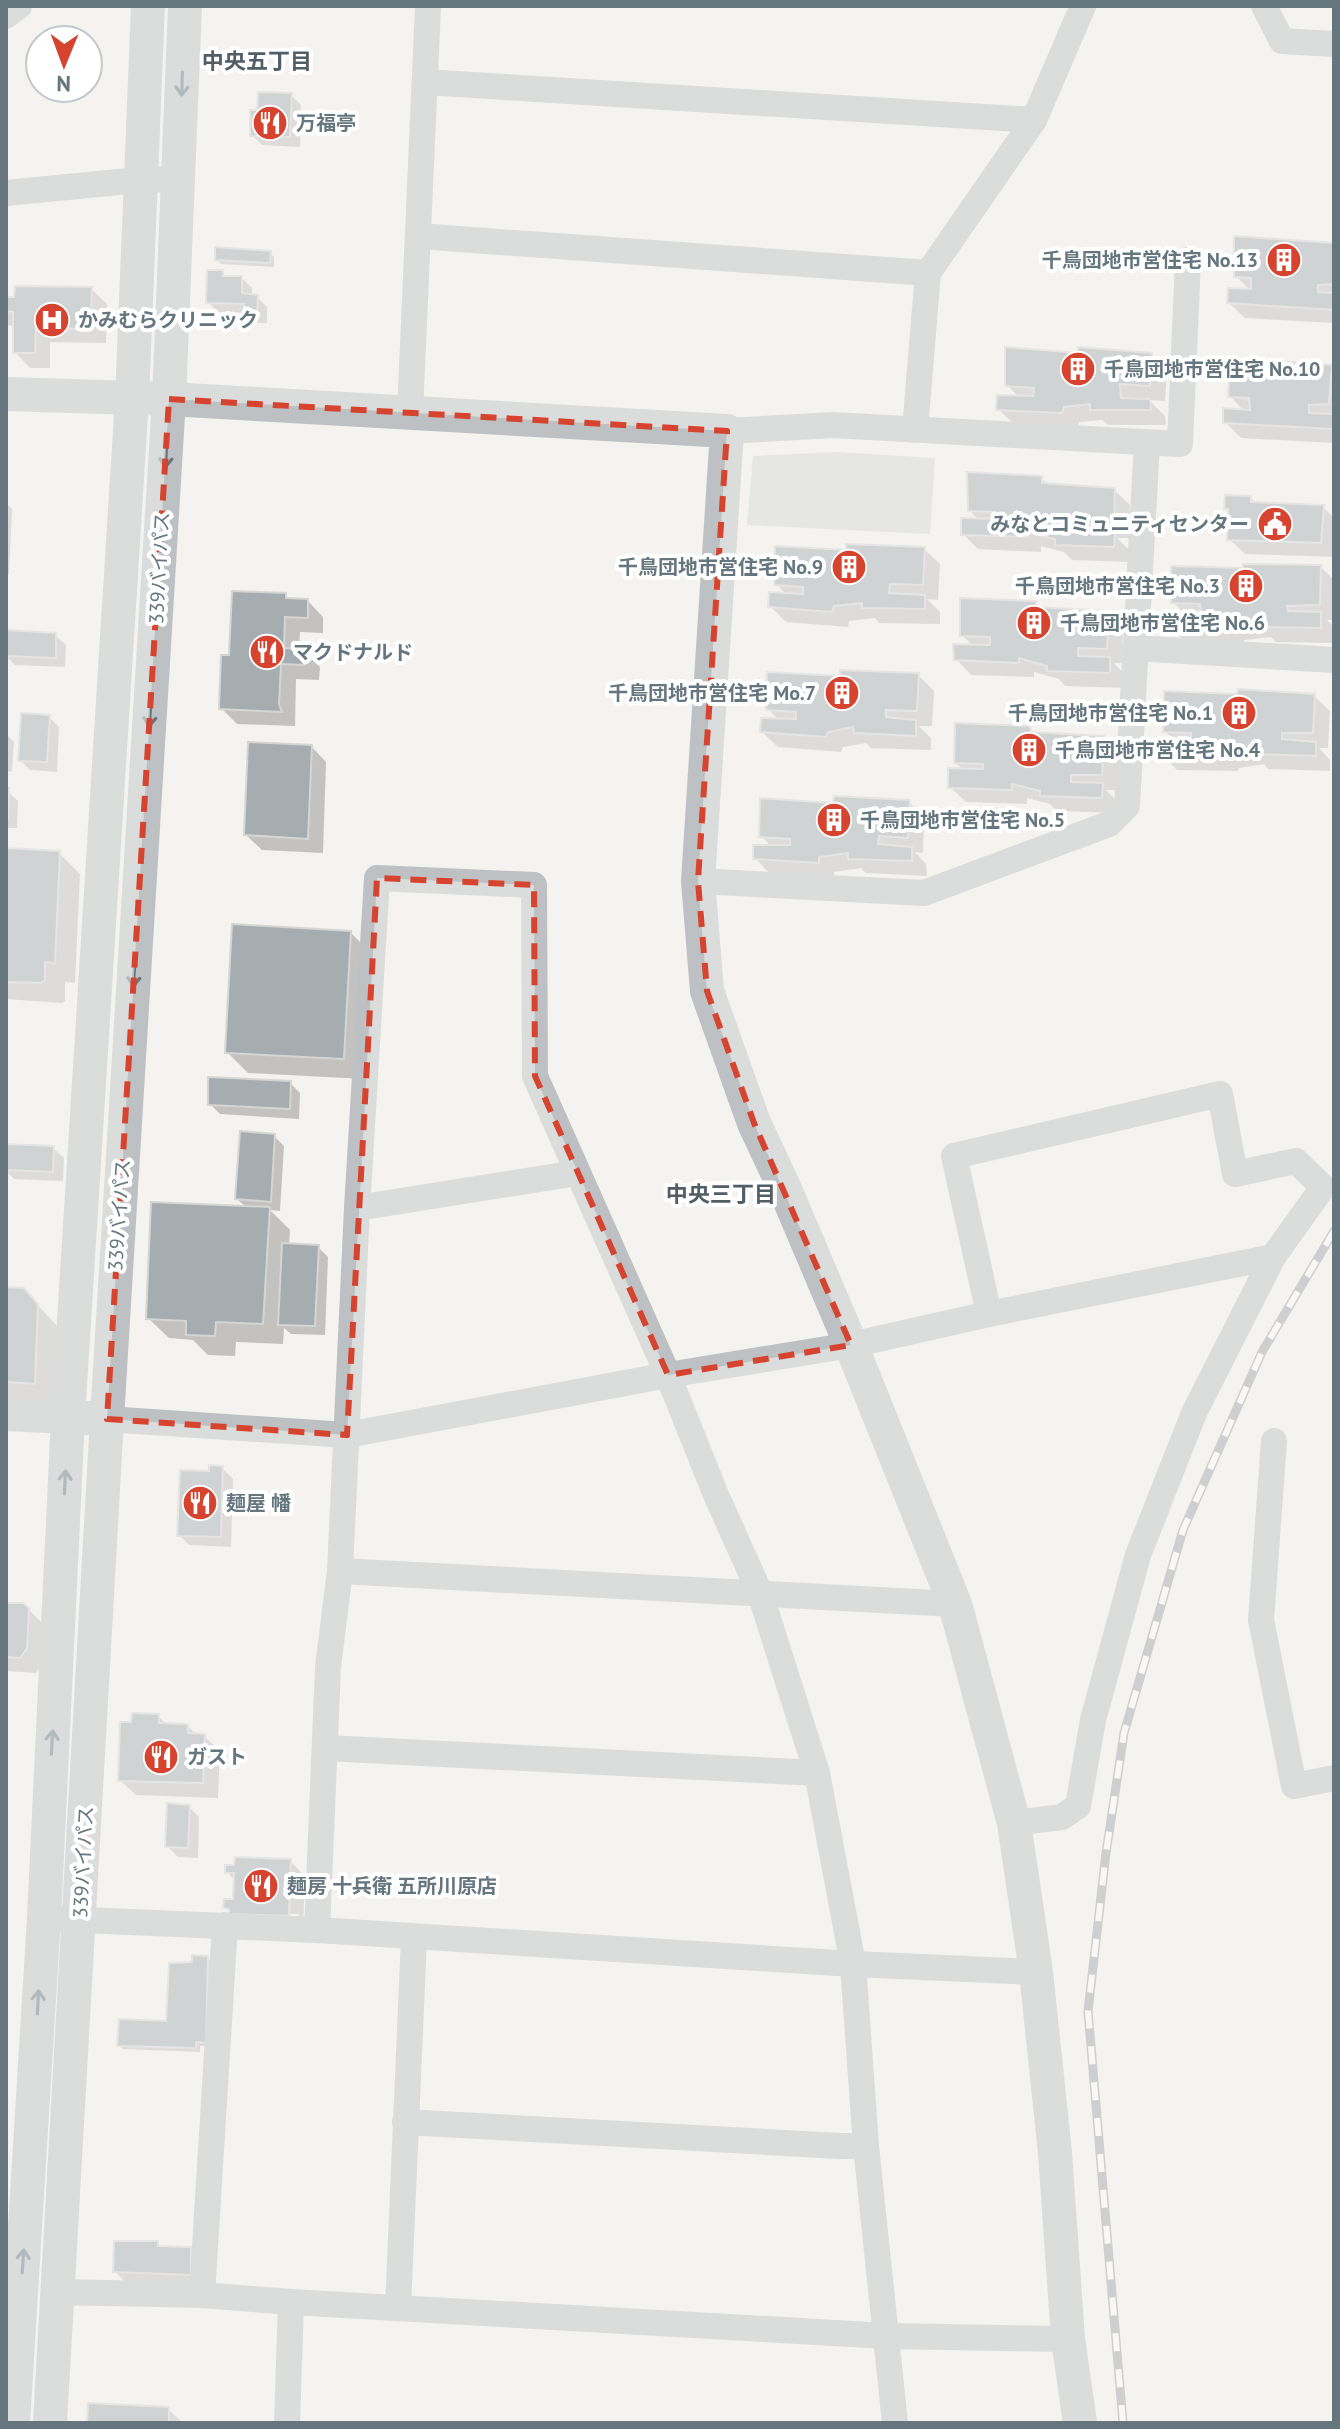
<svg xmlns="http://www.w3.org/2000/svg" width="1340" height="2429" font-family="'PT Sans','Noto Sans JP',sans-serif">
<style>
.green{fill:#d6dad1}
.shadow{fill:#0003;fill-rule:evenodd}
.building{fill:#a5adb1;stroke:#d5d5d3;stroke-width:2}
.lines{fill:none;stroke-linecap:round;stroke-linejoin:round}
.minor{stroke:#bdc1c4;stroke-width:26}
.tertiary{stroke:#bdc1c4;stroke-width:34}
.rail-casing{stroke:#9fa5a9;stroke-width:9}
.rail{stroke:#fff;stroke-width:6;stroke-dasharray:18;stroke-linecap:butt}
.oneway{stroke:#65767f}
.marked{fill:none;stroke:#d6432e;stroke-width:6;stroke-dasharray:16 10;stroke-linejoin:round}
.labels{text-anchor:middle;stroke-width:8;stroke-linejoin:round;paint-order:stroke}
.poi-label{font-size:20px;font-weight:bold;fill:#65767f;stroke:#fff;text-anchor:start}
.street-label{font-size:20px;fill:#65767f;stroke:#fff}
.neighbourhood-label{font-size:22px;font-weight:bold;fill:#525e65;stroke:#fff}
</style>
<rect width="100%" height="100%" fill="#f4f3f0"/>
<polygon class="green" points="837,452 935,458 930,534 747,525 753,456"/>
<g class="shadow">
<polygon points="291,95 301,105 300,147 262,145 252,135"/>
<polygon points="1334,245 1334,323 1245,318 1229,303 1251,291 1236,276"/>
<polygon points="270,253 274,257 274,267 221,264 217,259"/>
<polygon points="222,272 227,278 242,278 252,288 252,296 257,297 267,307 267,323 256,323 247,313 218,312 208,302"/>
<polygon points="91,289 107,304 106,343 50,342 50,368 30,368 15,352 15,326 6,325 6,299"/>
<polygon points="1080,355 1152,355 1167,370 1165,401 1149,400 1165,416 1166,425 1108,425 1102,420 1079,422 1078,427 1014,424 998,409 1020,398 1007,385"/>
<polygon points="1331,367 1334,370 1334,443 1241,438 1225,422 1245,412 1230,396"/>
<polygon points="1041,478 1049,486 1114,490 1130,505 1129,538 1117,538 1130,551 1129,562 1072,560 1064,552 1041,546 1041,552 978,549 963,534 980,521 970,511"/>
<polygon points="1250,498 1257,504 1323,507 1334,518 1334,557 1245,554 1229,539 1230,511 1227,508"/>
<polygon points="6,503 12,509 9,574 6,574"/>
<polygon points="924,549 940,564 938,600 927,599 940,612 940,624 879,623 875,618 849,621 848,627 786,622 770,606 787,595 776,584"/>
<polygon points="1321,567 1334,580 1334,620 1327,620 1334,627 1334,643 1276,642 1271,637 1244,640 1243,644 1185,641 1169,626 1184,613 1173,602 1245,570"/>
<polygon points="285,595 290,600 308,601 323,617 323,633 300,632 299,651 304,651 320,667 319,680 296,679 295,726 237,724 221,708 231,657"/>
<polygon points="1035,603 1041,609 1108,613 1123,629 1122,663 1114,663 1125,675 1125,688 1065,686 1059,679 1034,672 1034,677 971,675 956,659 974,647 962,635"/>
<polygon points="6,632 55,635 66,645 65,667 15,665 6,656"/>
<polygon points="918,675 934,691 932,726 919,726 931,738 931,750 871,748 866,743 843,747 841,752 778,747 762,732 779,720 768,709 842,678"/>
<polygon points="1314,696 1330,711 1328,748 1319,748 1330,760 1330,771 1268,769 1264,764 1239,768 1238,771 1177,770 1161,754 1173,739 1165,731"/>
<polygon points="49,717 59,727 57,772 30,770 20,760"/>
<polygon points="1030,728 1036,734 1103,738 1118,753 1117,790 1106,790 1117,801 1117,813 1057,811 1050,804 1027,798 1027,804 966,802 950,787 964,771 956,763"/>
<polygon points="6,734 14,742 12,772 6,771"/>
<polygon points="311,746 326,762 323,853 262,850 246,835"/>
<polygon points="6,790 18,801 17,828 6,828"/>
<polygon points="909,802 924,818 923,853 915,852 926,864 927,876 866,873 861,868 834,872 834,878 770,874 755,858 772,847 761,836"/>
<polygon points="6,850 59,853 80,874 75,983 65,982 65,1001 62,1003 6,999"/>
<polygon points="350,932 371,953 364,1079 248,1073 227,1052"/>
<polygon points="290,1083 300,1093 299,1119 220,1114 210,1104"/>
<polygon points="274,1136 284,1146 280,1211 270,1210 290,1230 289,1245 318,1247 328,1257 325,1335 291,1334 284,1328 283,1344 236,1342 235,1356 208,1355 193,1340 169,1338 148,1318 247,1208 237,1199"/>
<polygon points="6,1146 53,1148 64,1158 63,1181 14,1179 6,1171"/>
<polygon points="6,1289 24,1290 58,1327 55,1404 6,1400"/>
<polygon points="222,1468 233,1479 231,1547 189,1545 179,1535 211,1473"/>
<polygon points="6,1605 28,1609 44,1625 42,1664 36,1673 6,1671"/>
<polygon points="158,1716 167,1725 188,1726 198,1736 204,1736 220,1751 218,1798 136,1795 120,1780 133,1724"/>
<polygon points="189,1807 199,1817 198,1858 178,1857 168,1847"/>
<path d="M290,1861l15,15 -2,54 -57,-2 -21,-21 10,-6v-20l-8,-9zM248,1912l51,2 -1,4z"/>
<polygon points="207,1958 212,1962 210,2046 200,2046 200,2052 123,2049 119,2045 168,2023 194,1964"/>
<polygon points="157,2243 162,2248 191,2249 201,2259 200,2284 125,2282 115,2271"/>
<polygon points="168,2409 183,2423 89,2423"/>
</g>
<g class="building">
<polygon points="258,92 292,93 290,137 250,136 250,110 257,110"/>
<polygon points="1234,236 1334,243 1334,284 1318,285 1318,292 1334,293 1334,310 1227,303 1228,288 1251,289 1251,278 1234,277"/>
<polygon points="215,247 271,251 270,263 215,260"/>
<polygon points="207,270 223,270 223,276 242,276 242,293 258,295 257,313 244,313 244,304 206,303"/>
<polygon points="15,286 92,287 91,329 36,328 35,353 13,353 13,312 6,311 6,297 14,297"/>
<polygon points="1005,347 1078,353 1078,347 1152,353 1150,386 1120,384 1121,398 1150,399 1151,410 1090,410 1090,404 1064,407 1062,413 996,410 997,395 1033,396 1034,388 1005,386"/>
<polygon points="1230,358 1332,365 1329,404 1309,405 1309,413 1333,414 1333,429 1223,423 1223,408 1250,410 1249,398 1228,397"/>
<polygon points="967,472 1042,476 1042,483 1115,488 1114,524 1082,524 1083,531 1115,533 1114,547 1055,545 1055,539 1026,532 1027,537 961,535 961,518 997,519 996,512 968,511"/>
<polygon points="1225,495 1251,496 1251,502 1324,505 1321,543 1227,540 1228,509 1224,509"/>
<polygon points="846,544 925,547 923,585 890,584 889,593 925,595 925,609 862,608 862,603 834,606 832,612 768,607 769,592 803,594 803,587 774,585 775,546 846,550"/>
<polygon points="1243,564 1321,565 1320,605 1287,606 1288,611 1321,612 1321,628 1258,627 1257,622 1229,625 1228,629 1167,627 1167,611 1201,611 1200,604 1171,603 1171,566 1243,568"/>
<polygon points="232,591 286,593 286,598 308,599 308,618 285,617 284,648 305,649 304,665 281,664 279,704 282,712 219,709 221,655 229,655"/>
<polygon points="960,598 1036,601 1036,607 1109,611 1107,649 1078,648 1078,656 1110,657 1110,673 1047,671 1047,666 1019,658 1019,663 954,660 953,644 990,645 990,637 960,636"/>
<polygon points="6,630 56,633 56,658 6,656"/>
<polygon points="840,670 919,673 917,711 886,710 886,717 916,720 916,736 854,733 853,727 828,732 826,737 760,732 761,718 796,719 796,712 766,710 767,672 840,676"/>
<polygon points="1238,689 1315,694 1313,733 1282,733 1282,739 1316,742 1316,756 1250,754 1251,749 1224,753 1224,756 1159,755 1160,737 1191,738 1191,733 1163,732 1164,691 1237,694"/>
<polygon points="21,713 50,715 47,762 18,761"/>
<polygon points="955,723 1030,726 1031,732 1104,736 1102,775 1071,775 1071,782 1103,783 1102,798 1040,796 1040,791 1012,784 1012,790 948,788 948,768 983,769 983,764 954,763"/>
<polygon points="248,742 312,745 308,839 244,835"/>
<polygon points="6,788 9,788 8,819 6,819"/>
<polygon points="834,796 910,800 908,838 879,836 878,844 912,847 912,861 848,859 848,853 819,857 819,863 753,859 753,845 790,845 790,839 759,837 760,798 833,803"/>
<polygon points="6,848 60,851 55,963 45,962 45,980 41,983 6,982"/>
<polygon points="232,924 351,931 344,1059 225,1053"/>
<polygon points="208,1077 291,1081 290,1109 208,1105"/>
<polygon points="240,1131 275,1134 271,1202 235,1199"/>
<polygon points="6,1144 54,1146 53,1172 6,1170"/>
<polygon points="151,1202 270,1207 263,1324 216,1322 215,1336 186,1335 186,1321 146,1319"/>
<polygon points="282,1243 319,1245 315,1326 278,1325"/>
<polygon points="6,1287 24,1288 38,1304 35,1384 6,1382"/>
<polygon points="209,1465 223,1466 221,1537 177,1536 180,1470 209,1471"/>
<polygon points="6,1603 23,1603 29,1608 27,1648 20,1658 6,1657"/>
<polygon points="132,1713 159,1714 159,1723 188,1724 188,1733 205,1734 203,1783 118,1781 120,1722 131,1722"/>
<polygon points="167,1803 190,1805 188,1848 165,1847"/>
<polygon points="235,1857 291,1859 289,1916 229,1914 229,1909 223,1908 224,1899 233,1899 234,1873 225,1873 225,1865 234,1865"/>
<polygon points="192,1955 208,1956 206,2043 196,2042 196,2048 117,2046 119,2019 166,2021 169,1963 192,1962"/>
<polygon points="114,2241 158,2241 158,2246 191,2247 191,2275 113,2272"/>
<polygon points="88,2403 169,2407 169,2423 87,2423"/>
</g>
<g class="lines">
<g class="minor">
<polyline points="1264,6 1282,41 1334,44"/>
<polyline points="6,16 19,6"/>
<polyline points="425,82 1034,120"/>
<polyline points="6,193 139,180 178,179"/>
<polyline points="418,236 928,273"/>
<polyline points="410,412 428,6"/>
<polyline points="915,430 928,273 1034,120 1083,6"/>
<polyline points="727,431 833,425 1180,444 1188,260"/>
<polyline points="1135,648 1334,660"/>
<polyline points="698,881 924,893 1109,824 1127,806 1147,443"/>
<polyline points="357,1208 577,1173"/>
<polyline points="989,1314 954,1156 1220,1094 1235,1174 1296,1161 1323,1187 1273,1257 1194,1413 1138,1555 1093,1720 1078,1806 1062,1817 1014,1823"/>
<polyline points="107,1419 347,1435 668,1375 851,1345 989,1314 1273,1257"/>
<polyline points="1274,1441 1261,1620 1294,1786 1334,1778"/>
<polyline points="340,1571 955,1604"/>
<polyline points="326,1748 817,1773"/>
<polyline points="61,1919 317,1930 853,1964 1036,1972"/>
<polyline points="317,1930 328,1667 340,1571 357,1208 377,878 534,885 535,1076 668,1375 716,1495 760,1593 817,1773 853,1964 866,2146 895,2423"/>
<polyline points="405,2122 839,2146 866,2146"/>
<polyline points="57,2292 202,2295 291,2302"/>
<polyline points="202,2295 225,1925"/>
<polyline points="398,2308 414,1938"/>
<polyline points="287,2423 291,2302 887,2336 1068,2339"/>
</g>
<g class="tertiary">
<polyline points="6,394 169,399 727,431 698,881 707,991 754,1123 784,1187 851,1345 955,1604 1014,1823 1036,1972 1055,2153 1068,2339 1080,2423"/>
<polyline points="6,1414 89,1418"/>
<polyline points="13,2423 44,1918 68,1417 132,399 148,6"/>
<polyline points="50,2423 107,1419 169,399 185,6"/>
</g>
<defs>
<polyline id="rail" points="1123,2423 1088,2011 1106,1853 1124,1733 1183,1530 1262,1352 1334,1231"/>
</defs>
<use href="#rail" class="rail-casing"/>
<use href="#rail" class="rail"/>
</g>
<defs><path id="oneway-shaft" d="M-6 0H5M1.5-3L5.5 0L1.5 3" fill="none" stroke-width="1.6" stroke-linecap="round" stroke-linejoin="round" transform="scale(2)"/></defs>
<g class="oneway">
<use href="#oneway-shaft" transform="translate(182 84) rotate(92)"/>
<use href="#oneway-shaft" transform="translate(166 456) rotate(93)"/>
<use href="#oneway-shaft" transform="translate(150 715) rotate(94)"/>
<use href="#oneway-shaft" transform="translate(134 975) rotate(94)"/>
<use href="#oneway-shaft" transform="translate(65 1482) rotate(-87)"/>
<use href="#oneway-shaft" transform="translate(52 1742) rotate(-87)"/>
<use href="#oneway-shaft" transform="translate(38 2002) rotate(-87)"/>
<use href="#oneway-shaft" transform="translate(23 2261) rotate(-86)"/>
</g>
<path d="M0 0H1340V2429H0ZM169,399l558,32 -29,450 9,110 47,132 97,222 -183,30 -133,-299 -1,-191 -157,-7 -30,557 -240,-16z" fill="#f4f3f0" fill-opacity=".55" fill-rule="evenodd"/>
<path class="marked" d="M169,399l558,32 -29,450 9,110 47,132 97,222 -183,30 -133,-299 -1,-191 -157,-7 -30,557 -240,-16z"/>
<defs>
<symbol id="restaurant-disc" viewBox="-11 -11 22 22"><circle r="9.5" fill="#d6432e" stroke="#fff"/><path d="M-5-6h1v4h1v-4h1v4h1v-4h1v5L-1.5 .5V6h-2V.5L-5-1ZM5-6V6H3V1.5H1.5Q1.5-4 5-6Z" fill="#fff"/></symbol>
<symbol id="building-disc" viewBox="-11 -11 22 22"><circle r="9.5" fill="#d6432e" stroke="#fff"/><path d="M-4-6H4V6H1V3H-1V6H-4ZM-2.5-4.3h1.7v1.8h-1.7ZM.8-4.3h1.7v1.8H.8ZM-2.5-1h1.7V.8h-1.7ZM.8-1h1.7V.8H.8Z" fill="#fff"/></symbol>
<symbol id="hospital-disc" viewBox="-11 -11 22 22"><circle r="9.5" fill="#d6432e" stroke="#fff"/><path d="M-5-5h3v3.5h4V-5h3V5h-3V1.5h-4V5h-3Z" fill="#fff"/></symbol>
<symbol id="civic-disc" viewBox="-11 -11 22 22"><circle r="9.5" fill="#d6432e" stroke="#fff"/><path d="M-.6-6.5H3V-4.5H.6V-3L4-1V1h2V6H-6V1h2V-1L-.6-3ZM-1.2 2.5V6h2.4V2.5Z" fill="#fff"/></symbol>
</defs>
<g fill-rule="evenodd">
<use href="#restaurant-disc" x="250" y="103" width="40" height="40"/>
<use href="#building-disc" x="1264" y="240" width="40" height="40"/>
<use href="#hospital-disc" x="32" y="300" width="40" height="40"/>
<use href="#building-disc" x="1058" y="349" width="40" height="40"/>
<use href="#civic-disc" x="1255" y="504" width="40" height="40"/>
<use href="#building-disc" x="829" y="547" width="40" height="40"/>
<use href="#building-disc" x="1226" y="566" width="40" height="40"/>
<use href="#building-disc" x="1014" y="603" width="40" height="40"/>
<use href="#restaurant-disc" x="247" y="632" width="40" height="40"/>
<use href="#building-disc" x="822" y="673" width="40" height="40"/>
<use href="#building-disc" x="1219" y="693" width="40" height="40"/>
<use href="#building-disc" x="1009" y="730" width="40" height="40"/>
<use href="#building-disc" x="814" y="800" width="40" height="40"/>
<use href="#restaurant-disc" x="180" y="1483" width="40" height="40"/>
<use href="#restaurant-disc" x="141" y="1737" width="40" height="40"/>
<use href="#restaurant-disc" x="241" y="1866" width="40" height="40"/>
</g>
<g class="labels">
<g class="poi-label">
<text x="296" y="130">万福亭</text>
<text x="1258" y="267" text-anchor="end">千鳥団地市営住宅 No.13</text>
<text x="78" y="327">かみむらクリニック</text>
<text x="1104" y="376">千鳥団地市営住宅 No.10</text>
<text x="1249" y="531" text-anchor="end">みなとコミュニティセンター</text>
<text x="823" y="574" text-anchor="end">千鳥団地市営住宅 No.9</text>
<text x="1220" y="593" text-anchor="end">千鳥団地市営住宅 No.3</text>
<text x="1060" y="630">千鳥団地市営住宅 No.6</text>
<text x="293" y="659">マクドナルド</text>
<text x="816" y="700" text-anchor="end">千鳥団地市営住宅 Mo.7</text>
<text x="1213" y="720" text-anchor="end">千鳥団地市営住宅 No.1</text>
<text x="1055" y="757">千鳥団地市営住宅 No.4</text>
<text x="860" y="827">千鳥団地市営住宅 No.5</text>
<text x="226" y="1510">麺屋 幡</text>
<text x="187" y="1764">ガスト</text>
<text x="287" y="1893">麺房 十兵衛 五所川原店</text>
</g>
<g class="street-label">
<text transform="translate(159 568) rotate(-87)" y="7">339バイパス</text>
<text transform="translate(119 1215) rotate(-86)" y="7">339バイパス</text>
<text transform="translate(83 1862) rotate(-87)" y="7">339バイパス</text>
</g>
<g class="neighbourhood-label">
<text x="257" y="69">中央五丁目</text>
<text x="721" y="1202">中央三丁目</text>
</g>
</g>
<rect width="1340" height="2429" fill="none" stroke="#65767f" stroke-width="16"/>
<g transform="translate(64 64) rotate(181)"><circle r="38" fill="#ffffff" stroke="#c1c8cc" stroke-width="2"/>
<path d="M0-6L14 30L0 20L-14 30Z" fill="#d6432e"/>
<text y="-12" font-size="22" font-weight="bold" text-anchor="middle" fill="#65767f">N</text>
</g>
</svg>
